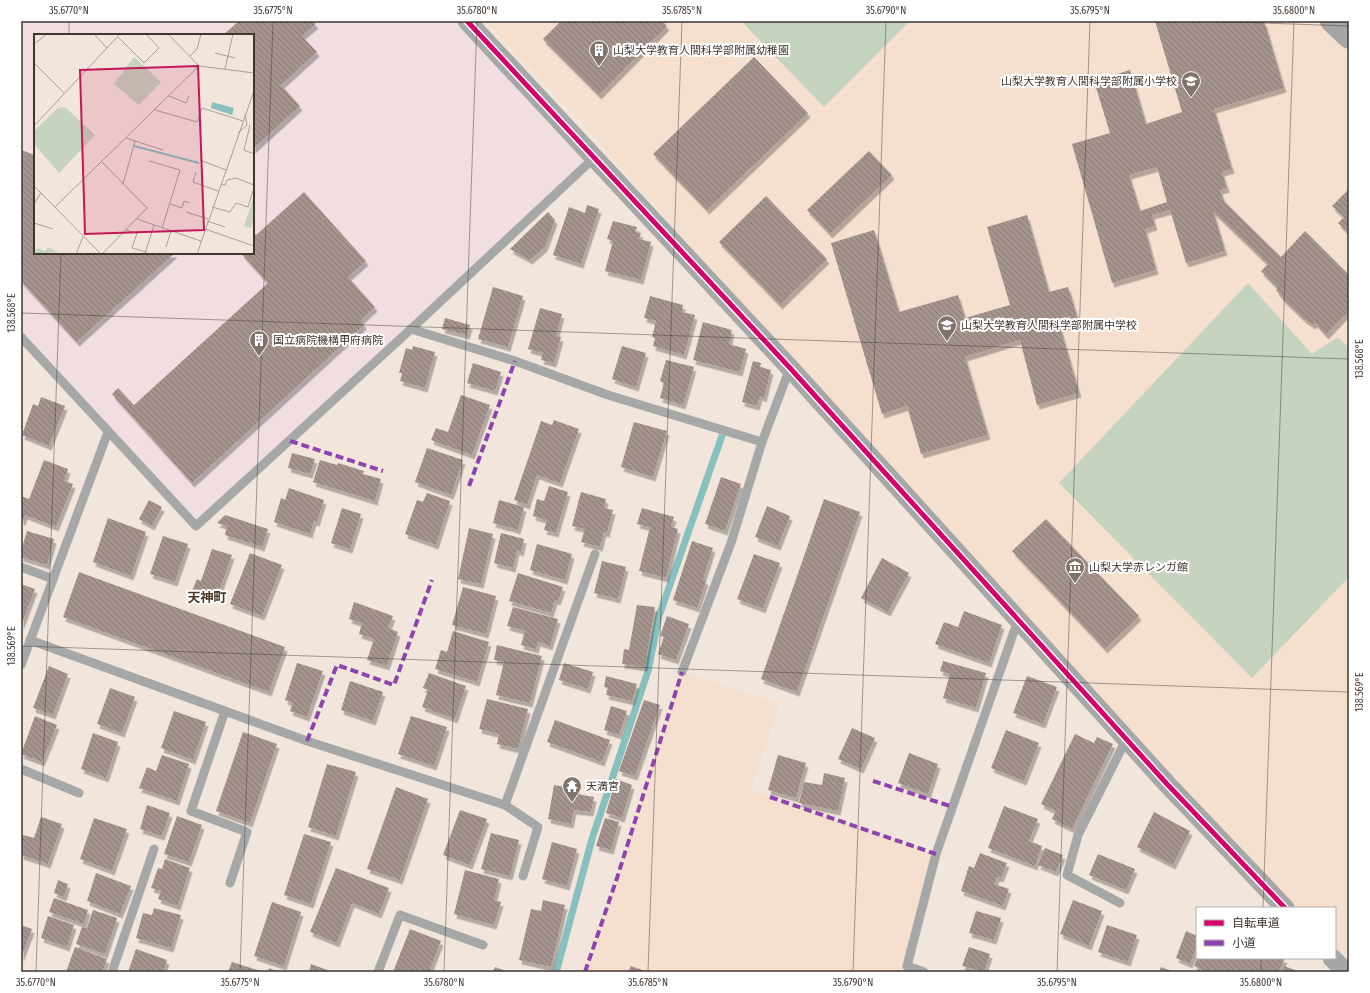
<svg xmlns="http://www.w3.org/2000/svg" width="1370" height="993" font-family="'Fira Sans Condensed','Noto Sans JP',sans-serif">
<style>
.built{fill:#f5e0cf}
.medical{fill:#f0dee1;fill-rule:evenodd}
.park{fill:#c5d3bf}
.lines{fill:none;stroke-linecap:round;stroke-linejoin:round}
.stream{stroke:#88c0c0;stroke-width:7}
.building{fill:url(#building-back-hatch);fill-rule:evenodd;filter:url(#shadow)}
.lane{stroke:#a6a8a8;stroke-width:9}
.street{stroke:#a6a8a8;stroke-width:19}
.secondary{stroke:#a7a6a6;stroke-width:22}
.quiet{stroke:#8e44ad;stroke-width:4;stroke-dasharray:8 4;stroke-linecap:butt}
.cycleway-casing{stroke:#fff;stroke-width:8}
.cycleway{stroke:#d6006c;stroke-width:5}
.ticks{fill:none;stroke:#3f3630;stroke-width:1;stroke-opacity:0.45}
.labels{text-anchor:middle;stroke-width:4;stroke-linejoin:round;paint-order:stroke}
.poi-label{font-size:11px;fill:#3f3630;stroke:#fff;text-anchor:start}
.quarter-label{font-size:13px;font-weight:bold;fill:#4b3a2c;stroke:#fff}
.inset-river{fill:none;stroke:#88c0c0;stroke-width:2}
.inset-road{fill:none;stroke:#aaa097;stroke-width:1}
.view{fill:#c2185b;fill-opacity:0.15;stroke:#c2185b;stroke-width:2}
.inset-edge{fill:none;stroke:#3f3630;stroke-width:2}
.neatline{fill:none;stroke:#3f3630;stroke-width:1.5}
.ticks-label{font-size:10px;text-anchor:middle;fill:#3f3630}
</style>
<defs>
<pattern id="building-back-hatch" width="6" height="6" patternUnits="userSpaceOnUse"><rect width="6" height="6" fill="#a5948e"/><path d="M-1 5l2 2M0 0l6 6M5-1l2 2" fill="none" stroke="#887a74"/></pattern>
<filter id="shadow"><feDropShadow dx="2.5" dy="4.5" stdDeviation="0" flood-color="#0004"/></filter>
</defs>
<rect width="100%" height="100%" fill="#f2e6dc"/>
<g class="built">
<polygon points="485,21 1329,21 1349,41 1349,972 1335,958 1335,908 1285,908 1167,784 587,129"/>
<polygon points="682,672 780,703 750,791 770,797 936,854 907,966 924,972 585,972 617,878"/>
</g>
<path class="medical" d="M21,21h456l117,137 -398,368 -175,-189zM35,35h218v218h-218z"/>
<g class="park">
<polygon points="741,21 910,21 824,107"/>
<polygon points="1248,283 1312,354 1338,337 1349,348 1349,577 1252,678 1059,483"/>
</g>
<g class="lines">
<polyline class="stream" points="557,969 592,839 648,671 659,616 724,430"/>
</g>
<g class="building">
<polygon points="239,21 313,21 316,24 302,36 317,52 281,85 300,106 253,149 253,35 223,35"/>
<polygon points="561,21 662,21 667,26 599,95 543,39"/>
<path d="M1155,21h109l20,67 -70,21 18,60 -10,3 5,16 -7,2 4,11 57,56 24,-26 44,44v36l-23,24 -11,-12 -2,2 -9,-6 -19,-18 -9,-11 2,-2 -17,-17 7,-7 -55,-53 12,40 -39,12 -16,-53 -18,5 3,11 -10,3 11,41 -44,13 -40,-139 38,-11 -16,-52 36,-11 16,54 36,-12zM1157,167l10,35 -27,9 -11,-36z"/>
<polygon points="754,57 808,113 707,210 653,154"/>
<polygon points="21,150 35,155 35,253 175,253 77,342 21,281"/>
<polygon points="869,151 892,175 830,234 807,210"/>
<polygon points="1349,189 1349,233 1338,223 1344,217 1332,206"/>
<polygon points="304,192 366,261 348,277 375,307 361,320 364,325 192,483 112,394 118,388 134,405 268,283 241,253 253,253 253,231 256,235"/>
<polygon points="766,196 827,259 780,305 719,242"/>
<polygon points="587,205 599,209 581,264 553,255 569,207 585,213"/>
<polygon points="548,212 555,220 545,247 530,260 510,249"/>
<polygon points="1027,215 1049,292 1068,287 1079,323 1060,327 1079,393 1037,405 1020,340 965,357 988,435 921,454 907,406 882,414 831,243 874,230 899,312 958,295 965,318 1010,305 987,227"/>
<polygon points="613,221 637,227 635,232 641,233 639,239 651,242 641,280 605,271 613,241 607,239"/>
<polygon points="493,287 523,296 508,347 478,339"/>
<polygon points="650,296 683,305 682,312 695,315 684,355 653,346 655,338 652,337 656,321 644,318"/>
<polygon points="540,308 562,314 556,336 561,337 554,363 541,360 543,353 528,349"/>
<polygon points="445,318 470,325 467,335 442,329"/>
<polygon points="703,322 732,330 729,344 746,349 740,372 693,360"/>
<polygon points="413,346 435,352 425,388 400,381 402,373 399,373 406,348 412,350"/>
<polygon points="622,346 646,353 636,387 612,379"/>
<polygon points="666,360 694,367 683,405 660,398 664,383 660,381"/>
<polygon points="753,361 761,363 760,367 771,370 764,398 760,396 757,406 742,402"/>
<polygon points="473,363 501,372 495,391 467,383"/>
<polygon points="461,395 490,405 472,455 431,440 436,428 448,432"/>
<polygon points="41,397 65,406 49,446 22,435 33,404 38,406"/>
<polygon points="554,420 579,429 560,483 537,475 527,505 514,500 541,421 552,425"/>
<polygon points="634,422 667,431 653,477 621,467"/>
<polygon points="427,448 463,460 451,495 415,482"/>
<polygon points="292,453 315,459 310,474 288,468"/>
<polygon points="44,460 68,469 64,481 73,484 56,527 25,515 23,521 21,520 21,496 29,499"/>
<polygon points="320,460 337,465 338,463 364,471 363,474 381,479 375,501 313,482"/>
<polygon points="721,477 741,484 725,531 705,524"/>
<polygon points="549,486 568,492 556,533 544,530 547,520 533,516 537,499 544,501"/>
<polygon points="289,488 324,500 317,522 314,521 310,534 274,522 281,498 285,500"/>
<polygon points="581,492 606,499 604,508 613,510 607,533 604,532 600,547 581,542 585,529 572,526"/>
<polygon points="427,493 450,501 436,545 405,534 417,500 423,502"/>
<polygon points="824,499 860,512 797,692 761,679"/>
<polygon points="149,500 162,507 152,526 139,519"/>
<polygon points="499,500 524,507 518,530 493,523"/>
<polygon points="767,506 790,516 778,546 755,537"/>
<polygon points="342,508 361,514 350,549 331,543"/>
<polygon points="642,508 674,517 671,527 678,529 666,578 639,571 650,527 637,524"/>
<polygon points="225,515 268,529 262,547 225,535 227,526 217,523"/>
<polygon points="108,518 146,532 131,576 93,562"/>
<polygon points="1046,519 1139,616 1105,649 1012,551"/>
<polygon points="469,528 493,534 481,584 458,579"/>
<polygon points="27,531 54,539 47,565 21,557 21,551"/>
<polygon points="501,533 524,539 521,552 517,550 513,568 494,563"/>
<polygon points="163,536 188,544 175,582 150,574"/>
<polygon points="692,541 713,548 703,579 706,581 697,608 673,600"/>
<polygon points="537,544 572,554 565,580 530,570"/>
<polygon points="212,549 232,555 220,589 216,588 212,598 192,591 197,579 201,581"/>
<polygon points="250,553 282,565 262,616 230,604"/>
<polygon points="754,554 780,563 763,609 737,599"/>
<polygon points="882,558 909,573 888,612 861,598"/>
<polygon points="602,561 626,567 618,599 594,593"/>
<polygon points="79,572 285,647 269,692 63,617"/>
<polygon points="518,573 563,587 558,601 555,600 551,613 509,601"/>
<polygon points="21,584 35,589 21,626"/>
<polygon points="463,587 496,596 486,634 452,625"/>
<polygon points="354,602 393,616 388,628 398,632 387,666 367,660 374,639 359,634 362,623 349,619"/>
<polygon points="637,605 655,607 645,667 622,664 624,649 629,650"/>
<polygon points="513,607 558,619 550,646 538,642 536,649 521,645 525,631 507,626"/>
<polygon points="964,611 1002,625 989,663 935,644 944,622 958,627"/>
<polygon points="667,616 689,624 676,660 658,654 664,637 660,636"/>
<polygon points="453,631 489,642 477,682 435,669 441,650 447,652"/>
<polygon points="497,645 542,656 530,703 496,695 504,662 494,660"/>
<polygon points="943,661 986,673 976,708 943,698 950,674 940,671"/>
<polygon points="297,663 323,671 307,717 290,711 293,703 285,700"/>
<polygon points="564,663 593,672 588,689 559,680"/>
<polygon points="49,666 68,674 53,715 33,708"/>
<polygon points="429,673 466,686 455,719 422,707 428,690 423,688"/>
<polygon points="606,676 637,684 632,701 606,695 608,688 604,687"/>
<polygon points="1027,676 1057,687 1043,724 1013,713"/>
<polygon points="350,681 383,692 373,721 341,710"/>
<polygon points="110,688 135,697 122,733 97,724"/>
<polygon points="487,699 528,709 518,749 497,744 499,734 479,729"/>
<polygon points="644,700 660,705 635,776 619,771"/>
<polygon points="611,706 627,711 619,735 604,730"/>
<polygon points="174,711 206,722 193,760 161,748"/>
<polygon points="35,716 57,725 42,762 21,754"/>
<polygon points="411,716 447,727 434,766 398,754"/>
<polygon points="555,720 610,740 602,762 547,742"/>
<polygon points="852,728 875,738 861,769 838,759"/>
<polygon points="1006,730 1039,743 1024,781 991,768"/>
<polygon points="243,732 277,744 250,823 216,811"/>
<polygon points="93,733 118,742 106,778 81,769"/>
<polygon points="1075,734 1094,743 1097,737 1113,744 1072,829 1052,819 1056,811 1041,804"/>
<polygon points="909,753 938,764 928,794 898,783"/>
<polygon points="162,755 189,764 177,801 139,788 147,767 156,771"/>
<polygon points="778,755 806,763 796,798 768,790"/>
<polygon points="327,764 356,772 336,836 308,827"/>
<polygon points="824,773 845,778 838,811 799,803 804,782 822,785"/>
<polygon points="616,779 632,785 622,818 606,813"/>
<polygon points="554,785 578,789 577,794 594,797 591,812 574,810 571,824 548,819"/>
<polygon points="396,787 428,799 400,880 367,869"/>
<polygon points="147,805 170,813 162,836 140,829"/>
<polygon points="1004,806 1038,819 1029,841 1042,846 1035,866 988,848"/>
<polygon points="460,810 487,819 470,865 443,855"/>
<polygon points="1154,812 1190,831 1173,865 1137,847"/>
<polygon points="177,816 202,825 189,862 164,854"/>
<polygon points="41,817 62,824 48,864 21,855 21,841 23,835 34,838"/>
<polygon points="94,818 127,829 112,871 80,859"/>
<polygon points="605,818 619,822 611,850 596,846"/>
<polygon points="491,833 519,840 510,876 481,869"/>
<polygon points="304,834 331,842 311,904 284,895"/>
<polygon points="552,842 577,849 567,886 542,879"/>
<polygon points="1045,848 1063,855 1056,872 1038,865"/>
<polygon points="980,853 1007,863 1001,878 997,877 994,884 1009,889 1003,906 961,891 969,866 974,868"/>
<polygon points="1098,854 1135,869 1126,890 1089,875"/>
<polygon points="165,859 190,868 178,906 158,899 161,891 151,888 158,868 162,869"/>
<polygon points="336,868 389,888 379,914 352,903 337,943 310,932"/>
<polygon points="465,870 499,879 494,900 501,902 494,925 454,914"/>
<polygon points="96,873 131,886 120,914 87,901"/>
<polygon points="58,880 68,884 64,897 54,893"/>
<polygon points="54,898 88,910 84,924 49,912"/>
<polygon points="543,900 565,905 551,967 519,960 531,909 541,911"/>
<polygon points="1073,900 1102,911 1089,946 1060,934"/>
<polygon points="272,902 301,912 284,966 254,956"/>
<polygon points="154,908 181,915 171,948 136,938 143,913 152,915"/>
<polygon points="93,910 117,918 105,954 76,944 82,927 87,928"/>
<polygon points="976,911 1001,918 994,940 969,933"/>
<polygon points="48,916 74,925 67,947 41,938"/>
<polygon points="21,925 32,929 21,958"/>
<polygon points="1107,925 1137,935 1128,962 1098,952"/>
<polygon points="410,929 441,941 429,972 393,972"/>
<polygon points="1186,931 1197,936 1197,946 1190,964 1176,958"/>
<polygon points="75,947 107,959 102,972 66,972"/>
<polygon points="969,947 990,954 984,972 962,966"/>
<polygon points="136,949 167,960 163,972 128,972"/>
<polygon points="1197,958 1285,958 1279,972 1207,972 1194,966"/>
<polygon points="232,962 264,972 228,972"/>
<polygon points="311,964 333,972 309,972"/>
<polygon points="631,966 648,972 628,972"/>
<polygon points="1284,966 1301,972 1282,972"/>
<polygon points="495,967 509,972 493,972"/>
<polygon points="1161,967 1174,972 1159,972"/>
<polygon points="269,968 279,972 268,972"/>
</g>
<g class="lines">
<g class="lane">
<polyline points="411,329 515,361 608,395 762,442"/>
<polyline points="21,337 196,526 411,329 594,158"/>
<polyline points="21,567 53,579"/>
<polyline points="30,640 307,741 505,805 595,554"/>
<polyline points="21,665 108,432"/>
<polyline points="682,672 731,543 762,442 790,368"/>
<polyline points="225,711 191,811 247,832 230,883"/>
<polyline points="21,769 79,793"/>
<polyline points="505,805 538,827 523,876"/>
<polyline points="1120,903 1067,875 1078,835 1126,740"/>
<polyline points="112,972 154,849"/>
<polyline points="378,972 400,915 483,945"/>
<polyline points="924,972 907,966 936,854 1018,620"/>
</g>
<g class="street">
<polyline points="467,21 790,368 1167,784 1285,908"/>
<polyline points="1332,958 1346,972"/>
</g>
<polyline class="secondary" points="1331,21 1349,38"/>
<g class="quiet">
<polyline points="290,441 383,471"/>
<polyline points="469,486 515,361"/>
<polyline points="307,741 337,665 394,685 432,580"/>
<polyline points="873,781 953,807"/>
<polyline points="770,797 936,854"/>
<polyline points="585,972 617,878 682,672"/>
</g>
<defs>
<polyline id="cycleway" points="467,21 790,368 1167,784 1285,908"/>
</defs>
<use href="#cycleway" class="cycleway-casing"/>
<use href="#cycleway" class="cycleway"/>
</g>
<path class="ticks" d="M1205,21l144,5M69,35v-14M21,313l1328,46M21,646l1328,46M1263,908l31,-887M36,972l25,-719M240,972l33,-951M444,972l33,-951M648,972l34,-951M853,972l33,-951M1057,972l33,-951M1261,972v-14"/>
<defs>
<symbol id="building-pin" viewBox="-11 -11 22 30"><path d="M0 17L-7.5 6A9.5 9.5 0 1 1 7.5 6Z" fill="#7e746c" stroke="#fff"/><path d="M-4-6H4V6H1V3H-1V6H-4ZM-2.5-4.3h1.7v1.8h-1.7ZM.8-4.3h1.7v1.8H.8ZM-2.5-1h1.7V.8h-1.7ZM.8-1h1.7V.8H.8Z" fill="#fff"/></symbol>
<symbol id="school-pin" viewBox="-11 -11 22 30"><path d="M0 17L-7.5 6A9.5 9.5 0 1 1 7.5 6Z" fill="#7e746c" stroke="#fff"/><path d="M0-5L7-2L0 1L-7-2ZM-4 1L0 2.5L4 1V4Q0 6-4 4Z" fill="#fff"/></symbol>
<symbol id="museum-pin" viewBox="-11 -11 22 30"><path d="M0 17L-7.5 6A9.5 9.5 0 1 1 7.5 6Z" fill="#7e746c" stroke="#fff"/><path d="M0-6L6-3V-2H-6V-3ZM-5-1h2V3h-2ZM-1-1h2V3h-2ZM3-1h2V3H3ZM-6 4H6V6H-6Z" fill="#fff"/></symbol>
<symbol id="temple-pin" viewBox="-11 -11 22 30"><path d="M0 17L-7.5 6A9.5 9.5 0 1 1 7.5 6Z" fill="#7e746c" stroke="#fff"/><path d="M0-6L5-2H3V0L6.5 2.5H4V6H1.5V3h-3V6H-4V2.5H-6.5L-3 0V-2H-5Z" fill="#fff"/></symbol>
</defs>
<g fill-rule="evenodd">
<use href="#building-pin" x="588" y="39" width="22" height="30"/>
<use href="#school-pin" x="1180" y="70" width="22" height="30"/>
<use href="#school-pin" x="936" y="314" width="22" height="30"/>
<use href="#building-pin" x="248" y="329" width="22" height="30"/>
<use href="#museum-pin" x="1064" y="556" width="22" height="30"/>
<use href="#temple-pin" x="561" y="775" width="22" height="30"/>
</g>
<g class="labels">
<g class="poi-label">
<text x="613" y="54">山梨大学教育人間科学部附属幼稚園</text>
<text x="1177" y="85" text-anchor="end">山梨大学教育人間科学部附属小学校</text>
<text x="961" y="329">山梨大学教育人間科学部附属中学校</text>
<text x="273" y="344">国立病院機構甲府病院</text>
<text x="1089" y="571">山梨大学赤レンガ館</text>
<text x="586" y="790">天満宮</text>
</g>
<g class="quarter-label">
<text x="207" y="602">天神町</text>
</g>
</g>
<g transform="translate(34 34)">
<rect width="220" height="220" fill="#f2e6dc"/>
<path d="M220,161v22l-3,11 -7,-2z" fill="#c5d3bf"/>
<path d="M100,23l27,25 -22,23 -25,-21zM31,73l30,28 -36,38 -25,-29v-13l24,-23zM13,213l12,5 -25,2 3,-6 9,3z" fill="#c5d3bf"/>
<path d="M178,68l22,6 -2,7 -21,-7z" fill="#88c0c0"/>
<path class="inset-river" d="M100,112l65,17"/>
<path class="inset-road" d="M60,0l13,14M134,0l31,32 55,7M84,3l26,26 15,-15 -13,-14M0,10l13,-10M181,19l20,5M156,22l7,-7 4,-15M0,29l31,31M191,35l8,-35M135,62l17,7 3,-7M121,76l42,12 5,-14 41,13M216,91l-6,25 10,4M0,92l86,-92M204,99l9,-8 -2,-11M92,104l37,12M166,126l26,10M115,127l31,9 -18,58M162,138l-3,10 25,9M89,150l12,-43M187,150l4,1 2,-5 9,-2 18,7M0,152l67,68M0,170l7,-11M136,170l12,4 2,-7 6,2M21,173l144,-141M178,173l18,5 6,-9 12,4 6,-19M152,178l22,7M103,185l64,22M173,187l18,6M0,189l19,6M171,195l49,17M92,196l11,3 -5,15 14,4M132,213l5,-16M42,220l7,-17M68,220l45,-46 -45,-46M111,220l9,-29M163,220l57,-163"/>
<path class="view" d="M164,32l6,164 -119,4 -5,-164z"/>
<rect width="220" height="220" class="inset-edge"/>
</g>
<rect width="1370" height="993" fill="none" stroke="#ffffff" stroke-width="44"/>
<rect x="1196" y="907" width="140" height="52" fill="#ffffff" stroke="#b2afac"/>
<rect x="1204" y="920" width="20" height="6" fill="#d6006c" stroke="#b2afac"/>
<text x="1232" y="927" font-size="12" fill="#3f3630">自転車道</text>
<rect x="1204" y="940" width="20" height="6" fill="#8e44ad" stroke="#b2afac"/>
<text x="1232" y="947" font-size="12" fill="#3f3630">小道</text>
<rect x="22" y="22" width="1326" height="949" class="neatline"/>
<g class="ticks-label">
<text x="69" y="14">35.6770°N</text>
<text x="273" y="14">35.6775°N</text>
<text x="477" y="14">35.6780°N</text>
<text x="682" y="14">35.6785°N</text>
<text x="886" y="14">35.6790°N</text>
<text x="1090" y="14">35.6795°N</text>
<text x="1294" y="14">35.6800°N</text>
<text transform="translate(11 313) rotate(-90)" y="4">138.568°E</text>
<text transform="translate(1359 359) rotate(-90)" y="4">138.568°E</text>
<text transform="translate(11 646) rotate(-90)" y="4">138.569°E</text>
<text transform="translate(1359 692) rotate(-90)" y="4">138.569°E</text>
<text x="36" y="986">35.6770°N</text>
<text x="240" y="986">35.6775°N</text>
<text x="444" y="986">35.6780°N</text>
<text x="648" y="986">35.6785°N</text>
<text x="853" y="986">35.6790°N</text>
<text x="1057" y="986">35.6795°N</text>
<text x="1261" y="986">35.6800°N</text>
</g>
</svg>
